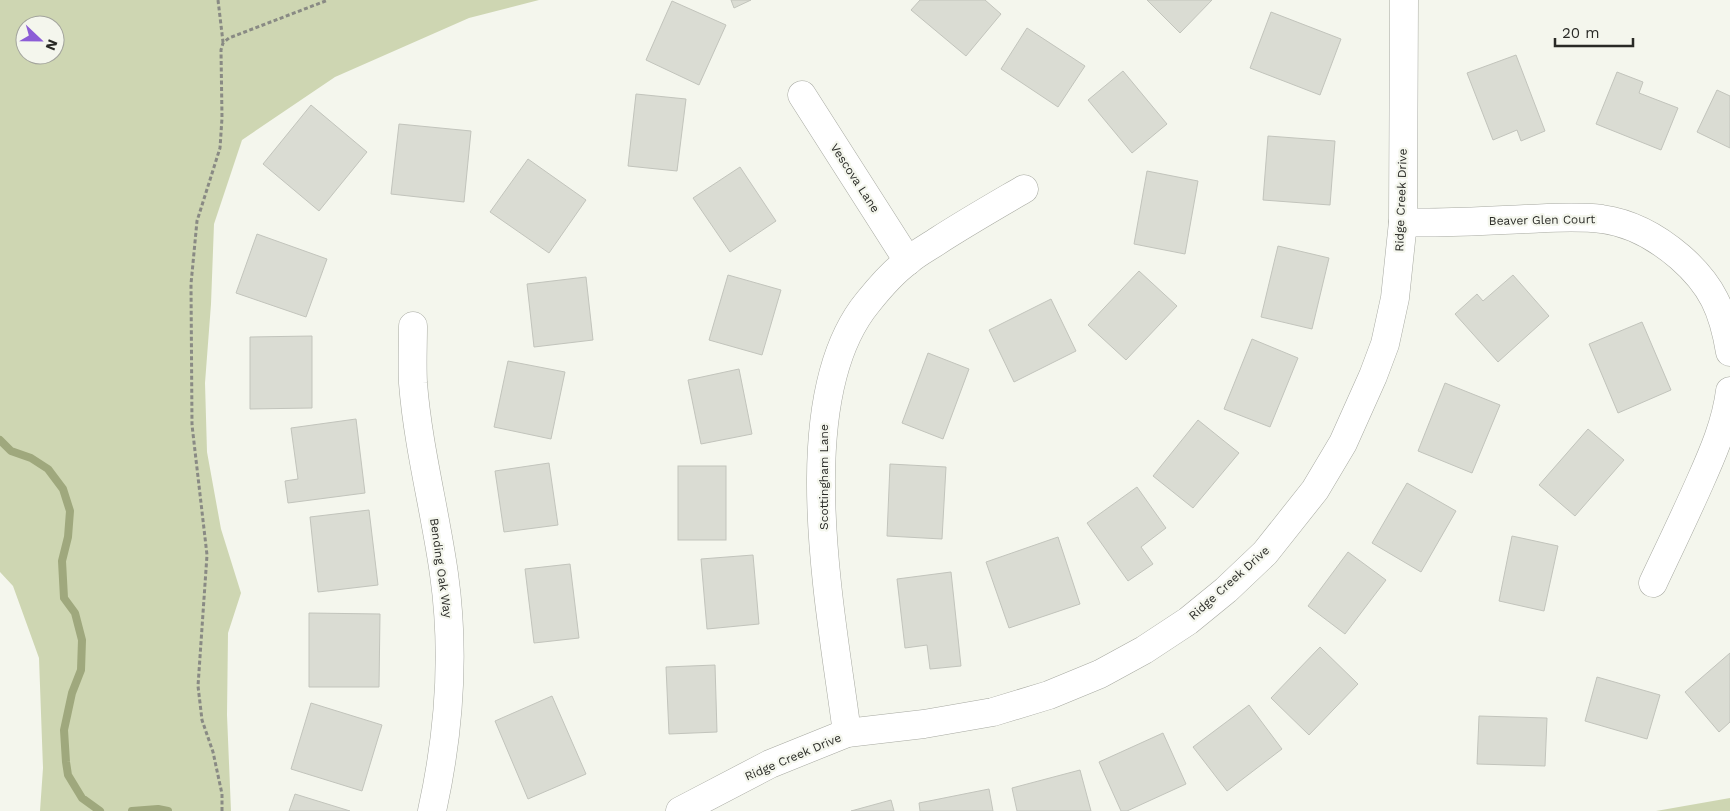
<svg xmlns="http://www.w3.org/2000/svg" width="1730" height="811" font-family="'Work Sans',sans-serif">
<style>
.green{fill:#ced6b2;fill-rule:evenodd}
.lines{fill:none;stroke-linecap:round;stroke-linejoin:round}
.stream{stroke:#9fa87d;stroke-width:8}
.building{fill:#dadcd3;stroke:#c2c4bc}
.street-casing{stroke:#a7a9a1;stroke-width:29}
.path{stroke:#898a84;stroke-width:3;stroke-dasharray:4 2.5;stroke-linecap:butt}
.street{stroke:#fff;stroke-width:28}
.labels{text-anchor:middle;stroke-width:4.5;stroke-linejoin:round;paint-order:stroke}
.street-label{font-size:12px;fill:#292a26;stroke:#f4f6ed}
</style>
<rect width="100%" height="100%" fill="#f4f6ed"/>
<g class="green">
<path d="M0,0h539l-70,18 -134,59 -93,63 -28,84 -3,80 -6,79 2,69 14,77 20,64 -13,40 -1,82 4,96h-191l3,-43 -4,-110 -26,-72 -13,-14zM25,25h30v30h-30z"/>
<polygon points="1730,798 1730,811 1656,811"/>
</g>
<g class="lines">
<g class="stream">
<polyline points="0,440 11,451 31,458 48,469 63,489 70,511 68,537 62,561 64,598 75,613 82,640 81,670 72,693 64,730 66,762 68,775 82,798 100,811"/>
<polyline points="132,811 158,809 168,811"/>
</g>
</g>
<g class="building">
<polygon points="731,0 751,0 734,8"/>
<polygon points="920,0 985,0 1001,14 966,56 911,10"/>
<polygon points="1147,0 1212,0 1180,33"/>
<polygon points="672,1 726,25 699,85 646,60"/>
<polygon points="1271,12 1341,39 1320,95 1250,68"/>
<polygon points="1027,28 1085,66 1058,107 1001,69"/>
<polygon points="1516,55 1545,131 1521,141 1517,130 1493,140 1467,73"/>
<polygon points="1123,71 1167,124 1132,153 1088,100"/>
<polygon points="1617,72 1643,82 1639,93 1678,108 1661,150 1596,124"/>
<polygon points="1717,90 1730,96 1730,148 1697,132"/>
<polygon points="636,94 686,99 677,171 628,166"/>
<polygon points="311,105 367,152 319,211 263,164"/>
<polygon points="399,124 471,131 464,202 391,194"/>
<polygon points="1268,136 1335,141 1330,205 1263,200"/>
<polygon points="528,159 586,200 549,253 490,212"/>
<polygon points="740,167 776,221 730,252 693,198"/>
<polygon points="1147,171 1198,181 1185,254 1134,244"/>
<polygon points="257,234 327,259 306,317 236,293"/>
<polygon points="1278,246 1329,258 1312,329 1261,317"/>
<polygon points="1139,271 1177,306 1126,360 1088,325"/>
<polygon points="728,275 781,290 762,355 709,340"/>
<polygon points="1513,275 1549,316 1498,362 1455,314 1477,294 1483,301"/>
<polygon points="586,277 593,340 534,347 527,284"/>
<polygon points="1051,299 1076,351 1014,382 989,330"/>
<polygon points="1642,322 1671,390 1618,413 1589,344"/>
<polygon points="312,336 312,408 250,409 250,337"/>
<polygon points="1252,339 1298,358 1270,427 1224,409"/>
<polygon points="928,353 969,369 943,439 902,423"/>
<polygon points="508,361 565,372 551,439 494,427"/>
<polygon points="739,369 752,434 701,444 688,380"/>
<polygon points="1445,383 1500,405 1472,473 1418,451"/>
<polygon points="356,419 365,493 288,503 285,481 298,479 291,428"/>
<polygon points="1198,420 1239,453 1193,508 1153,476"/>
<polygon points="1588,429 1624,460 1575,516 1539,485"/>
<polygon points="549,463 558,525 504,532 495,471"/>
<polygon points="890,464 946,467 942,539 887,536"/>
<rect x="678" y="466" width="48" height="74"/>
<polygon points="1407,483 1456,511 1421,572 1372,543"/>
<polygon points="1137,487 1166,528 1141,547 1153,564 1128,581 1087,523"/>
<polygon points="369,510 378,585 318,592 310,517"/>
<polygon points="1512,536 1558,546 1544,611 1499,601"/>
<polygon points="1058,537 1080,604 1009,628 986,562"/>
<polygon points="1348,552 1386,580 1345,634 1308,606"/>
<polygon points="753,555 759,624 707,629 701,559"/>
<polygon points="570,564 579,638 534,643 525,569"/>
<polygon points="951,572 961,666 930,669 927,645 905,648 897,579"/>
<polygon points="309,613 380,614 379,687 309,687"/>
<polygon points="1320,647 1358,684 1309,735 1271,698"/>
<polygon points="1730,653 1730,722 1719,732 1685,692"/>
<polygon points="715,665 717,732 669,734 666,667"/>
<polygon points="1597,677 1660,695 1647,739 1585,721"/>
<polygon points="552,696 586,774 528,799 495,721"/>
<polygon points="311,703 382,725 362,791 291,769"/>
<polygon points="1249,705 1282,749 1227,791 1193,747"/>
<polygon points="1479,716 1547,718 1545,766 1477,764"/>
<polygon points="1163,733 1186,784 1127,811 1121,811 1099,762"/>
<polygon points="1080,770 1091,811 1017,811 1012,788"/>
<polygon points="989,789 993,811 920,811 919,803"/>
<polygon points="295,794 350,811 289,811"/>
<polygon points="891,800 894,811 851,811"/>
</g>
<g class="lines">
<defs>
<g id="street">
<polyline points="802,95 908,261"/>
<path d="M1403,222c41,2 81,-1 122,-3 26,-1 51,-3 77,0 29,4 56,19 78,38 32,28 43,53 50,95"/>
<path d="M413,326c0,19 -1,38 0,57 5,64 22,127 31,191 11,78 5,160 -12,237"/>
<path d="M1653,583c16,-34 32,-67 47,-101 13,-29 26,-59 30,-91"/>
<path d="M847,733c-15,-118 -60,-333 21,-431 12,-15 25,-30 40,-41 9,-8 21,-14 31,-21 28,-18 56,-34 85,-51"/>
<polyline points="680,811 770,764 847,733 924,724 993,712 1049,695 1100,674 1144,650 1188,621 1226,590 1265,553 1315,490 1343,443 1373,376 1385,344 1395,298 1403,222 1404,0"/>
</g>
</defs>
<use href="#street" class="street-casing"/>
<g class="path">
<polyline points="218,0 223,42"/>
<polyline points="222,811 222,794 213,752 202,720 198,686 207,555 192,425 191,284 197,221 220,148 222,118 221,50 223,43 229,38 328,0"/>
</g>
<use href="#street" class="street"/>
</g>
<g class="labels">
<g class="street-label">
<text transform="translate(855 178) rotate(57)" y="4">Vescova Lane</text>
<text transform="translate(1401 200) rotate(-88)" y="4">Ridge Creek Drive</text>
<text transform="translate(1542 220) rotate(-1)" y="4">Beaver Glen Court</text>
<text transform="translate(824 477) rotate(-90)" y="4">Scottingham Lane</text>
<text transform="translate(441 568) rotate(82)" y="4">Bending Oak Way</text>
<text transform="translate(1229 583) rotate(-42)" y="4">Ridge Creek Drive</text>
<text transform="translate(793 757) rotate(-23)" y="4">Ridge Creek Drive</text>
</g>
</g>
<g transform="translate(40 40) rotate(112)"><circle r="24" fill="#f4f6ed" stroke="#a3a49d"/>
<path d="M0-4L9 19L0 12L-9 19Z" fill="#8c5dd6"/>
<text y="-8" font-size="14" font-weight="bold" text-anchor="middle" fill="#292a26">N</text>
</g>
<path d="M1555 38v8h78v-8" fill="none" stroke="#292a26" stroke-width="2.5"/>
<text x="1562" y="38" font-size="15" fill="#292a26" stroke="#f4f6ed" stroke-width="4" paint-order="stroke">20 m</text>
</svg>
